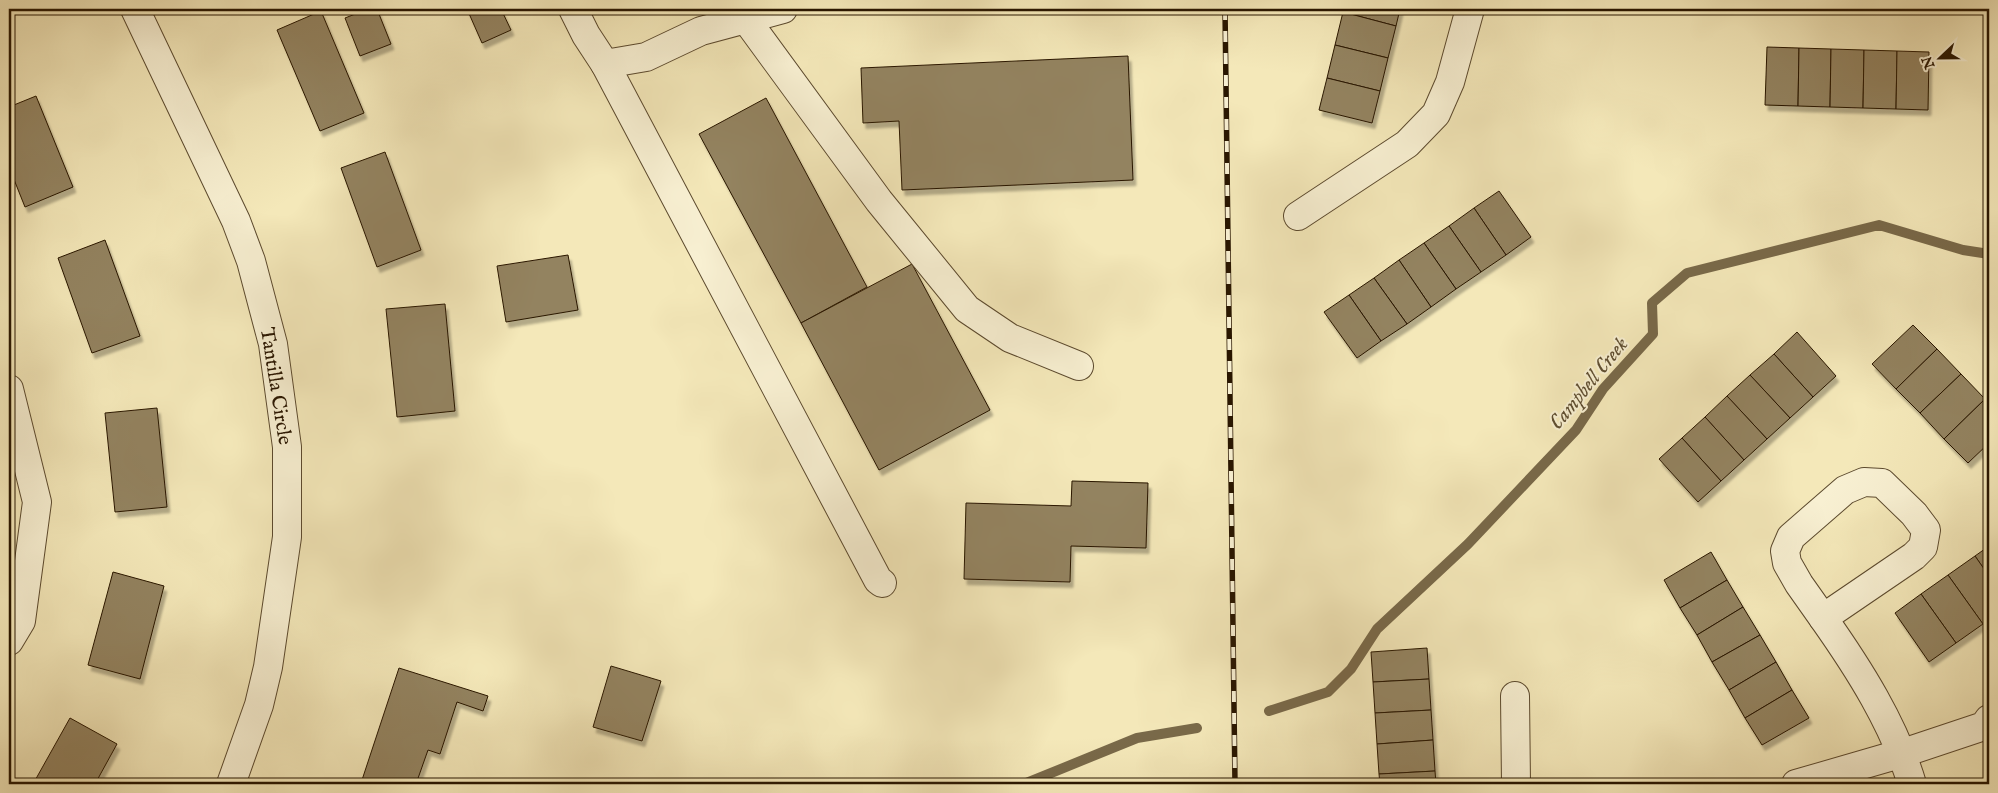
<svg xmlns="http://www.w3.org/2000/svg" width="1998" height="793" font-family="'IM FELL English',serif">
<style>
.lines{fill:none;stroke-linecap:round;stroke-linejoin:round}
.stream{stroke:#796949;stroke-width:10}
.building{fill:#938360;stroke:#291600;filter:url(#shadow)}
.minor-casing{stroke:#5c4a2e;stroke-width:30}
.minor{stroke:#f8f0d2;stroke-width:28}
.rail-casing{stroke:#291600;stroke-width:5.5}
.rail{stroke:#f8f0d2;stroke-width:4;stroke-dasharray:11;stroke-linecap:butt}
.labels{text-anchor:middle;stroke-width:4;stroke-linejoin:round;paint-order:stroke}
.street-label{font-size:20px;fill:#291600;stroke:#f8f0d2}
.water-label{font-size:21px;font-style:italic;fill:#5f4e31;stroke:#f8f0d2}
</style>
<defs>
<filter id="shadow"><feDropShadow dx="3" dy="5.5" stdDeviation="1" flood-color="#0004"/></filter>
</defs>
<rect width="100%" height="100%" fill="#f4e8b9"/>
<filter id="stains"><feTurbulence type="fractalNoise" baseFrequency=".004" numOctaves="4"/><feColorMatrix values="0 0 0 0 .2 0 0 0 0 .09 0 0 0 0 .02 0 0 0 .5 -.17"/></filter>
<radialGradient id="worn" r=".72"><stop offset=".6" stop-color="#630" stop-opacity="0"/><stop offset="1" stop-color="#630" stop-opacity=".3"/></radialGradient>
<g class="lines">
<g class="stream">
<polyline points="1269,711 1328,692 1351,669 1377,629 1468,544 1576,430 1603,389 1653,334 1652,303 1687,273 1879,225 1963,250 1989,254"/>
<polyline points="1024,784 1137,738 1197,728"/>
</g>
</g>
<g class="building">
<polygon points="368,9 377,9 391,44 360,56 345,18"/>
<polygon points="467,9 501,9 511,30 482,43"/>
<polygon points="1344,9 1400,9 1396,26 1343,12"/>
<polygon points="321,11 364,113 320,131 277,30"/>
<polygon points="1343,12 1396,26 1388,58 1335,45"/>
<polygon points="1335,45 1388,58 1380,91 1327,78"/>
<polygon points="1767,47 1799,48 1798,106 1765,105"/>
<polygon points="1799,48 1831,49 1830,107 1798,106"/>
<polygon points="1831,49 1864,50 1863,108 1830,107"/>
<polygon points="1864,50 1897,51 1896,109 1863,108"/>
<polygon points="1897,51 1929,52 1928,110 1896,109"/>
<polygon points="1128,56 1133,180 902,190 899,121 863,123 861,68"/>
<polygon points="1327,78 1380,91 1372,123 1319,110"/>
<polygon points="36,96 73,187 25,207 9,167 9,107"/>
<polygon points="766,98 867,287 801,323 699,134"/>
<polygon points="385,152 421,250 377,267 341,168"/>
<polygon points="1499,191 1531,237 1506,255 1474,208"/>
<polygon points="1474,208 1506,255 1481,272 1449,226"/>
<polygon points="1449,226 1481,272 1456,289 1424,243"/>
<polygon points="105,240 140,336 92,353 58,258"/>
<polygon points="1424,243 1456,289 1431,307 1399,260"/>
<polygon points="568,255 578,310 506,322 497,266"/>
<polygon points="1399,260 1431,307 1407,324 1374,278"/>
<polygon points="912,264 990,410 879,470 801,323"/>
<polygon points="1374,278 1407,324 1381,341 1349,295"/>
<polygon points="1349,295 1381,341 1357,358 1324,312"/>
<polygon points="445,304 455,411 397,417 386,309"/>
<polygon points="1913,325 1937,349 1896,389 1872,364"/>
<polygon points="1797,332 1836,376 1813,397 1774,354"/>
<polygon points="1937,349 1961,374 1920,413 1896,389"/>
<polygon points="1774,354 1813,397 1790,418 1750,375"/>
<polygon points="1961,374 1985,399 1944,439 1920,413"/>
<polygon points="1750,375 1790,418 1767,439 1727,396"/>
<polygon points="1727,396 1767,439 1744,460 1705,417"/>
<polygon points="1985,399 1989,404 1989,443 1968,463 1944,439"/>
<polygon points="157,408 167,507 115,512 105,413"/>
<polygon points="1705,417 1744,460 1721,481 1682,438"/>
<polygon points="1682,438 1721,481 1698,502 1659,459"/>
<polygon points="1072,481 1148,483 1146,548 1071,546 1070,582 964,579 966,503 1071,506"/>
<polygon points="1989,546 1989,576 1975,556"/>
<polygon points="1711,552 1727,580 1680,608 1664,580"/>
<polygon points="1975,556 1989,576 1989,619 1983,624 1948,575"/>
<polygon points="113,572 164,586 140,679 88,665"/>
<polygon points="1948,575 1983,624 1956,643 1921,594"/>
<polygon points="1727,580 1743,607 1697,635 1680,608"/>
<polygon points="1921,594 1956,643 1929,662 1895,613"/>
<polygon points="1743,607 1760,635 1712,662 1697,635"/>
<polygon points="1760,635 1776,662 1729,690 1712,662"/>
<polygon points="1427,648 1429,679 1373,682 1371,652"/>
<polygon points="1776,662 1792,690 1745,718 1729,690"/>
<polygon points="611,666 661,681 642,741 593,727"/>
<polygon points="399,668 488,696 483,711 457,702 440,754 428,750 416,784 364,784 361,783"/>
<polygon points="1429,679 1431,710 1375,713 1373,682"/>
<polygon points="1792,690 1809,718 1762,745 1745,718"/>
<polygon points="1431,710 1433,740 1377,744 1375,713"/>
<polygon points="70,718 117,744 95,784 33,784"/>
<polygon points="1433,740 1435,771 1379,774 1377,744"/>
<polygon points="1435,771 1436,784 1380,784 1379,774"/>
</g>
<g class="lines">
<defs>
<g id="minor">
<polyline points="135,9 236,221 251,261 273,344 287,447 287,537 268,667 259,705 231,784"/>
<polyline points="573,9 586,35 605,64 646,57 701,31 783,9"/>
<polyline points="745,18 879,201 967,309 1010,338 1079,366"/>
<polyline points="605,64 878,580 882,583"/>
<polyline points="1298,216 1407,144 1436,114 1450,82 1470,9"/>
<polyline points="9,389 37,502 21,621 9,641"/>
<polygon points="1864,482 1882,483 1914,514 1926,530 1923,547 1914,556 1823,618 1799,584 1787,563 1785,551 1791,537 1845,490"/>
<path d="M1823,618c36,51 71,106 89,166"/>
<polyline points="1515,696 1516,784"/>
<polyline points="1796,784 1903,753 1984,726 1989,719"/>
</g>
</defs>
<use href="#minor" class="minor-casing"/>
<use href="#minor" class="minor"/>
<defs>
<polyline id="rail" points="1225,9 1235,784"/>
</defs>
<use href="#rail" class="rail-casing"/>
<use href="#rail" class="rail"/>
</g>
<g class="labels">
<g class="street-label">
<text transform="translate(277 386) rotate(81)" y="7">Tantilla Circle</text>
</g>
<g class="water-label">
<text transform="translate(1588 383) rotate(-51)" y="7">Campbell Creek</text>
</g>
</g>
<rect width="1998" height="793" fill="none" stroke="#f4e8b9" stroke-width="30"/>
<rect x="10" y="10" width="1978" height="773" fill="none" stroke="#291600" stroke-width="2.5"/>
<rect x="15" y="15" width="1968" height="763" fill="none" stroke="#291600"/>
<g transform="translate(1940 58) rotate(248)" stroke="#f8f0d2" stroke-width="4" paint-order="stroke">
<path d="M0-4L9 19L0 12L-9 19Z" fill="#291600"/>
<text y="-8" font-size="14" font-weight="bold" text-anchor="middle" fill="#291600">N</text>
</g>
<rect width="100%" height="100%" filter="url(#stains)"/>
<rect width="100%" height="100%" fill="url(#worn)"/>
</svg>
